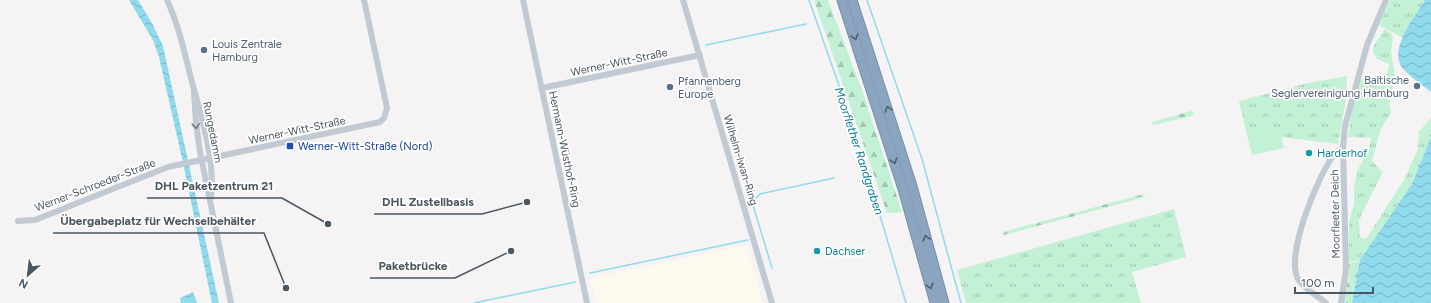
<svg xmlns="http://www.w3.org/2000/svg" width="1431" height="303" font-family="Figtree,sans-serif">
<style>
.commercial{fill:#fdf9ef}
.grass{fill:url(#grass-tufts)}
.forest{fill:url(#forest-firs)}
.pitch{fill:#c3f1d5}
.water{fill:url(#water-waves)}
.lines{fill:none;stroke-linecap:round;stroke-linejoin:round}
.stream{stroke:#90daee;stroke-width:1.5}
.highway-casing{stroke:#7690ad;stroke-width:11}
.minor{stroke:#c1cad2;stroke-width:6}
.highway{stroke:#8ba5c1;stroke-width:9}
.oneway{stroke:#505e6b}
.oneway2{stroke:#6e7983}
.service-dot{fill:#5c6f8a;stroke:#fff;stroke-width:1.5}
.transit-dot{fill:#1a4fb4;stroke:#fff;stroke-width:1.5}
.culture-dot{fill:#0f9aa8;stroke:#fff;stroke-width:1.5}
.labels{text-anchor:middle;stroke-width:3.5;stroke-linejoin:round;paint-order:stroke}
.service-label{font-size:11px;fill:#4e5e75;stroke:#fff;text-anchor:start}
.street-label{font-size:11px;fill:#4a5661;stroke:#fff}
.transit-label{font-size:11px;fill:#164399;stroke:#fff;text-anchor:start}
.culture-label{font-size:11px;fill:#0d838f;stroke:#fff;text-anchor:start}
.water-label{font-size:12px;font-style:italic;fill:#0c7c9b;stroke:#fff}
.leader{fill:none;stroke:#4a5661;stroke-width:1.5}
.callout-dot{fill:#4a5661;stroke:#fff;stroke-width:1.5}
.callout-label{font-size:12px;text-anchor:middle;font-weight:bold;fill:#4a5661;stroke:#fff;stroke-width:3.5;stroke-linejoin:round;paint-order:stroke}
</style>
<defs>
<pattern id="grass-tufts" width="24" height="20" patternUnits="userSpaceOnUse"><rect width="24" height="20" fill="#c3f1d5"/><path d="M3 7l-1-3M5 7V3M7 7l1-3M15 17l-1-3M17 17v-4M19 17l1-3" fill="none" stroke="#a0c6b0"/></pattern>
<pattern id="forest-firs" width="22" height="20" patternUnits="userSpaceOnUse"><rect width="22" height="20" fill="#c3f1d5"/><path d="M5 1l3.5 6h-7zM16 11l3.5 6h-7z" fill="#a0c6b0"/></pattern>
<pattern id="water-waves" width="16" height="10" patternUnits="userSpaceOnUse"><rect width="16" height="10" fill="#90daee"/><path d="M0 5q4-4 8 0t8 0" fill="none" stroke="#78b4c4"/></pattern>
</defs>
<rect width="100%" height="100%" fill="#f5f3f3"/>
<polygon class="commercial" points="747,245 763,303 596,303 590,278"/>
<g class="grass">
<polygon points="1390,0 1425,0 1403,38 1379,25"/>
<polygon points="1385,29 1393,35 1391,51 1395,77 1389,104 1391,112 1380,131 1372,161 1383,172 1362,213 1359,221 1360,237 1366,239 1405,178 1418,149 1419,132 1431,118 1431,137 1412,184 1360,260 1349,262 1349,223 1354,204 1354,186 1357,171 1369,149 1371,138 1348,137 1352,108 1359,80 1387,76 1389,64 1377,59 1373,51 1374,45"/>
<polygon points="1347,76 1345,106 1338,144 1281,137 1279,128 1247,135 1239,101 1308,83"/>
<polygon points="1174,209 1186,257 1132,272 1141,303 966,303 957,270"/>
</g>
<g class="forest">
<polygon points="814,0 828,0 863,93 902,212 887,213"/>
<polygon points="1191,111 1194,113 1192,116 1154,125 1152,124 1152,122"/>
<polygon points="1144,194 1145,197 1004,235 1002,234 1003,232"/>
<polygon points="1360,260 1352,303 1343,303 1349,275 1348,264"/>
</g>
<polygon class="pitch" points="1279,127 1284,148 1252,155 1247,135"/>
<g class="water">
<polygon points="129,0 138,0 152,23 163,46 219,303 212,303 182,158 159,57 153,40"/>
<path d="M1425,0h6v92c-9,-7 -19,-14 -27,-22 -18,-19 11,-53 21,-70z"/>
<polygon points="1431,137 1431,303 1352,303 1360,260 1412,184"/>
<polygon points="193,292 197,303 181,303 180,298"/>
</g>
<g class="lines">
<g class="stream">
<polyline points="809,0 854,128 906,303"/>
<polyline points="867,0 922,159 961,303"/>
<polyline points="706,45 806,24"/>
<polyline points="755,199 760,194 834,178"/>
<polyline points="753,205 772,268"/>
<polyline points="590,273 748,240"/>
<polyline points="474,303 575,282"/>
</g>
<defs>
<g id="highway">
<polyline points="842,0 903,189 935,303"/>
<polyline points="852,0 912,186 944,303"/>
</g>
</defs>
<use href="#highway" class="highway-casing"/>
<g class="minor">
<path d="M167,0c14,30 19,62 28,93 9,33 20,71 16,105"/>
<polyline points="523,0 587,303"/>
<polyline points="683,0 772,303"/>
<polyline points="542,88 700,55"/>
<polyline points="194,92 196,123 200,152 231,303"/>
<polyline points="18,221 35,220 168,167 380,122 384,118 387,108 364,0"/>
<path d="M1326,303c-8,-7 -22,-14 -28,-24 -13,-24 20,-104 36,-124 2,-3 6,-5 9,-8"/>
<polyline points="1341,303 1346,269 1343,147 1345,126 1367,45 1386,0"/>
</g>
<use href="#highway" class="highway"/>
</g>
<defs><path id="oneway-chevron" d="M-2-3.5L2.5 0L-2 3.5" fill="none" stroke-width="1.6" stroke-linecap="round" stroke-linejoin="round"/></defs>
<g class="oneway">
<use href="#oneway-chevron" transform="translate(855 37) rotate(72)"/>
<use href="#oneway-chevron" transform="translate(888 109) rotate(-108)"/>
<use href="#oneway-chevron" transform="translate(894 161) rotate(72)"/>
<use href="#oneway-chevron" transform="translate(926 238) rotate(-105)"/>
<use href="#oneway-chevron" transform="translate(930 286) rotate(74)"/>
</g>
<use class="oneway2" href="#oneway-chevron" transform="translate(196 126) rotate(84)"/>
<g class="service-dot">
<circle cx="204" cy="50" r="4"/>
<circle cx="1417" cy="86" r="4"/>
<circle cx="670" cy="87" r="4"/>
</g>
<rect class="transit-dot" x="286" y="142" width="8" height="8" rx="2"/>
<g class="culture-dot">
<circle cx="1309" cy="153" r="4"/>
<circle cx="817" cy="251" r="4"/>
</g>
<g class="labels">
<g class="service-label">
<text x="212" y="48">Louis Zentrale<tspan x="212" dy="13">Hamburg</tspan></text>
<text x="1409" y="84" text-anchor="end">Baltische<tspan x="1409" dy="13">Seglervereinigung Hamburg</tspan></text>
<text x="678" y="85">Pfannenberg<tspan x="678" dy="13">Europe</tspan></text>
</g>
<g class="street-label">
<text transform="translate(619 62) rotate(-12)" y="4">Werner-Witt-Straße</text>
<text transform="translate(297 130) rotate(-12)" y="4">Werner-Witt-Straße</text>
<text transform="translate(213 132) rotate(79)" y="4">Rungedamm</text>
<text transform="translate(565 149) rotate(78)" y="4">Hermann-Wüsthof-Ring</text>
<text transform="translate(741 160) rotate(73)" y="4">Wilhelm-Iwan-Ring</text>
<text transform="translate(95 185) rotate(-21)" y="4">Werner-Schroeder-Straße</text>
<text transform="translate(1335 214) rotate(-91)" y="4">Moorfleeter Deich</text>
</g>
<g class="transit-label">
<text x="298" y="150">Werner-Witt-Straße (Nord)</text>
</g>
<g class="culture-label">
<text x="1317" y="157">Harderhof</text>
<text x="825" y="255">Dachser</text>
</g>
<g class="water-label">
<text transform="translate(859 151) rotate(72)" y="4">Moorflether Randgraben</text>
</g>
</g>
<path class="leader" d="M328 224L282 198H147M527 202L482 214H374M286 288L264 233H53M511 251L455 278H370"/>
<g class="callout-dot">
<circle cx="328" cy="224" r="4"/>
<circle cx="527" cy="202" r="4"/>
<circle cx="286" cy="288" r="4"/>
<circle cx="511" cy="251" r="4"/>
</g>
<g class="callout-label">
<text x="214" y="190">DHL Paketzentrum 21</text>
<text x="428" y="206">DHL Zustellbasis</text>
<text x="158" y="225">Übergabeplatz für Wechselbehälter</text>
<text x="413" y="270">Paketbrücke</text>
</g>
<g transform="translate(28 275) rotate(208)" stroke="#ffffff" stroke-width="3" paint-order="stroke">
<path d="M0-3L7 15L0 10L-7 15Z" fill="#4a5661"/>
<text y="-6" font-size="11" font-weight="bold" text-anchor="middle" fill="#4a5661">N</text>
</g>
<path d="M1295 287v6h78v-6" fill="none" stroke="#4a5661" stroke-width="2"/>
<text x="1301" y="287" font-size="12" fill="#4a5661" stroke="#ffffff" stroke-width="3" paint-order="stroke">100 m</text>
</svg>
